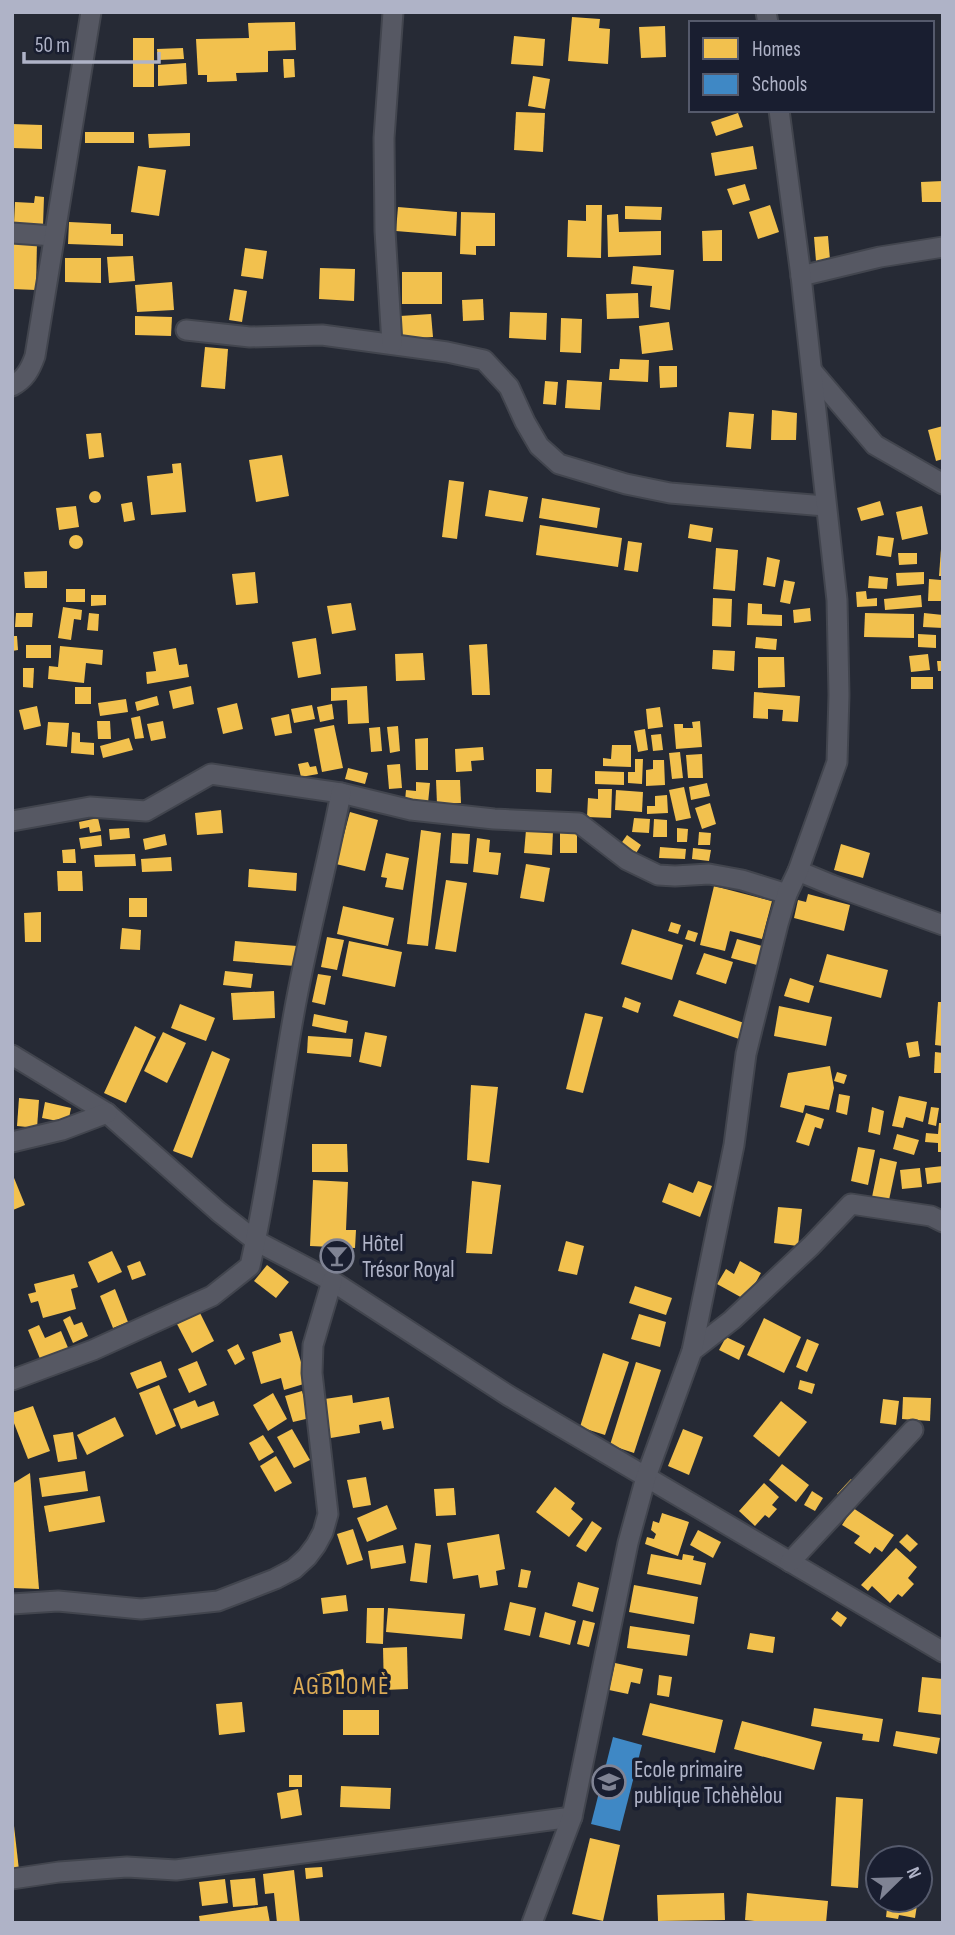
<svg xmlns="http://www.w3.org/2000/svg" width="955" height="1935" font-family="'Sofia Sans Condensed',sans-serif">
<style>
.homes{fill:#f2c14e}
.schools{fill:#3f88c5}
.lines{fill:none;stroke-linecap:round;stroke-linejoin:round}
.minor-casing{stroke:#42454e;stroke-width:23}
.minor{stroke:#565863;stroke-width:19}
.labels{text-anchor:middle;stroke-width:7;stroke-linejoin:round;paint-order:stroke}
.poi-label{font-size:23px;fill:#afb3c7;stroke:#191e30;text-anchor:start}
.quarter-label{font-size:26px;letter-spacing:2px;fill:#daaa57;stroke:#191e30}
</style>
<rect width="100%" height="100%" fill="#262a35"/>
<g class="homes">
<polygon points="572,17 600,19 599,28 610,29 608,64 568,61"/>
<polygon points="295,22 296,50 268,51 268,72 236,73 237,81 207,82 207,75 198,75 196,39 249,38 248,23"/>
<polygon points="665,26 666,57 641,58 639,27"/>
<polygon points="514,36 545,39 543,66 511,64"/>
<rect x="133" y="38" width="21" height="49"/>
<polygon points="183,48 184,59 158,60 157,49"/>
<polygon points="283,59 294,59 295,77 284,78"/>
<polygon points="186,63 187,84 158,86 158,65"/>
<polygon points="533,76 550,79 545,109 528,106"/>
<polygon points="516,112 545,113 543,152 514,150"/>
<polygon points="738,113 743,127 716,136 711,122"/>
<polygon points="12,124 42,125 42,149 12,148"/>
<rect x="85" y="132" width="49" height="11"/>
<polygon points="190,133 190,146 149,148 148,134"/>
<polygon points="753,146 757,169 715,176 711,153"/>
<polygon points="138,166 166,170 159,216 131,212"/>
<polygon points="943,181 943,202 922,202 921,182"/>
<polygon points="745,184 750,200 733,205 727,189"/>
<polygon points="35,196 44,197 43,226 14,224 15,202 34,203"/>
<polygon points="586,205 602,205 601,258 567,257 568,220 586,221"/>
<polygon points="770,205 779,232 758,239 749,212"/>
<polygon points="625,206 662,207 661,220 625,219"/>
<polygon points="398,207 457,212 456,236 396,231"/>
<polygon points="461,212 495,213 495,246 476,246 476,255 460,254"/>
<polygon points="618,214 619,232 661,231 661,255 608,257 607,215"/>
<polygon points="69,222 111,224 111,234 123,234 123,246 68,244"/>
<polygon points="722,230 722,261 703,261 702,231"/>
<polygon points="828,236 830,260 816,261 814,237"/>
<polygon points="12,241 37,241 36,290 12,289"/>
<polygon points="245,248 267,251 263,279 241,276"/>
<polygon points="133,256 135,281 109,283 107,257"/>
<polygon points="65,258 101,258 101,283 65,282"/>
<polygon points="633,266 674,270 670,310 650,307 652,286 631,284"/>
<polygon points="320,268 355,269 354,301 319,299"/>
<rect x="402" y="272" width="40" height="32"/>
<polygon points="172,282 174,310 137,312 135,285"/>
<polygon points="234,289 247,291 242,322 229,320"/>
<polygon points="638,293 639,318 607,319 606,294"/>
<polygon points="483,299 484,320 463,321 462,300"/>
<polygon points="510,312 547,313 546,340 509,338"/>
<polygon points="431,314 433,337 402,339 400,316"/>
<polygon points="135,316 172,317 171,336 135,335"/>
<polygon points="561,318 582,319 581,353 560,352"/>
<polygon points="669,322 673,350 642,354 639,326"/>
<polygon points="205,347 228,349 225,389 201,387"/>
<polygon points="620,359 649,360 648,382 609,380 610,369 619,369"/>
<polygon points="659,366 677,366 677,387 660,388"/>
<polygon points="567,380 602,382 600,410 565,408"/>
<polygon points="545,381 558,382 556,405 543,404"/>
<polygon points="772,410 797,413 796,440 771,440"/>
<polygon points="729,412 754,414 751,449 726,447"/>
<polygon points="943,426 943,459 936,461 928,430"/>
<polygon points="101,433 104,457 89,459 86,434"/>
<polygon points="282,455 289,496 256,502 249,460"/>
<polygon points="181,463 186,512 151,515 147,476 173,473 172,464"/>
<polygon points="449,480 464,482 457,539 442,537"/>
<polygon points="489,490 528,497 523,522 485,516"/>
<circle cx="95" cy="497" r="6"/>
<polygon points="542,498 600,508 597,528 539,518"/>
<polygon points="880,501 884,515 861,521 857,508"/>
<polygon points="132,502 135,520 124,522 121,504"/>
<polygon points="76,506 79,527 59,530 56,508"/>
<polygon points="922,506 928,534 902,540 896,512"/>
<polygon points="690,524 713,528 711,542 688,538"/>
<polygon points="540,525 622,538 618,567 536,555"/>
<circle cx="76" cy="542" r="7"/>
<polygon points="878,536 894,538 891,557 876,555"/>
<polygon points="628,541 642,543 638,572 624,570"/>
<polygon points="716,548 738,550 735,591 713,589"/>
<polygon points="941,549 943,549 943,576 939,576"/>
<polygon points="898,553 917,553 917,564 899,565"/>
<polygon points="767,557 780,560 775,587 763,585"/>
<polygon points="47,571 47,588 25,588 24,572"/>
<polygon points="255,572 258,603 236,605 232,574"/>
<polygon points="924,572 924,584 897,586 896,573"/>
<polygon points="869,576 888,578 887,589 868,588"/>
<polygon points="929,579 941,580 941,601 928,601"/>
<polygon points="784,580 795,582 790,604 780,602"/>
<rect x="66" y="589" width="19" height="13"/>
<polygon points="866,591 867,599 877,598 877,606 857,607 856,592"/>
<polygon points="91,595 106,595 106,605 91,606"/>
<polygon points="921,595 922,607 885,610 884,599"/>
<polygon points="713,598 732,599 731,627 712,626"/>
<polygon points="351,603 356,630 332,634 327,606"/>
<polygon points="748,603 762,604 762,614 782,615 782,626 747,625"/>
<polygon points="63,607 82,610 81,620 74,619 71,640 58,638"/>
<polygon points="810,608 811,621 794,623 793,610"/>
<polygon points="16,613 33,613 32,627 15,627"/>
<polygon points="89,613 99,614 98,631 87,630"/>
<polygon points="865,613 914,614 914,638 864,637"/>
<polygon points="924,613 943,615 943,628 923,627"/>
<polygon points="918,634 936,635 936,648 918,647"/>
<polygon points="12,636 17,636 18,650 12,651"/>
<polygon points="756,637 777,639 776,650 755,648"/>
<polygon points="316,638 321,674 298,678 292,642"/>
<polygon points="487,644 490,695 472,695 469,645"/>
<rect x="26" y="645" width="25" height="13"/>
<polygon points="60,646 103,650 102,665 86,663 84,683 48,679 49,666 58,667"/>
<polygon points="176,648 179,665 187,664 189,677 147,684 146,672 156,671 153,652"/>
<polygon points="713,650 735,651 734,671 712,669"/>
<polygon points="423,653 425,680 396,681 395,654"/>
<polygon points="928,654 930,670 911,672 909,656"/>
<polygon points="758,657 784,657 785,687 758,688"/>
<polygon points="937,661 943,661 943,671 938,671"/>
<polygon points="23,668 34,668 33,688 23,687"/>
<rect x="911" y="677" width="22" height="12"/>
<polygon points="191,686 194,704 173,709 169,691"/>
<polygon points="367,686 369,723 348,724 347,700 331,701 331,688"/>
<rect x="75" y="687" width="16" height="17"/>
<polygon points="754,692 800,696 798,722 782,721 783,710 768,709 768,719 753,718"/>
<polygon points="157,696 159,705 137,711 135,702"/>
<polygon points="126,699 128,712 100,716 98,703"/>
<polygon points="237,703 243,729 223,734 217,708"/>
<polygon points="332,704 334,719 320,722 317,707"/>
<polygon points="312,705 315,719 294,723 291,709"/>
<polygon points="37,706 41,726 24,730 19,710"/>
<polygon points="660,707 663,727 648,729 646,709"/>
<polygon points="289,714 292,733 275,736 271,718"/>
<polygon points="140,716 144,738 135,739 131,718"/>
<polygon points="97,721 110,721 111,739 98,739"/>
<polygon points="163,721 166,738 151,741 147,724"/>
<polygon points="700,721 702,747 676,749 674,724 683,724 683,728 693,728 692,722"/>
<polygon points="48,722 69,723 67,747 46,745"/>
<polygon points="334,725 343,768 322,772 314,729"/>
<polygon points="398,726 400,751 390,753 387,727"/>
<polygon points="380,727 382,751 371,752 369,728"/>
<polygon points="645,729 648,750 638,752 634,731"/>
<polygon points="72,732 80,733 80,742 94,743 94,755 71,753"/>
<polygon points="661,734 663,750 653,751 651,735"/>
<polygon points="129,738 133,750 103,758 100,746"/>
<polygon points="428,738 428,770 416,770 415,739"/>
<polygon points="612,745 631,745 631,767 603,766 603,758 611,759"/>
<polygon points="483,747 484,760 471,761 472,771 456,772 455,749"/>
<polygon points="680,752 683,778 672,779 669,753"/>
<polygon points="702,754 703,778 688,778 686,755"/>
<polygon points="635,759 643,759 642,784 628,783 628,772 635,772"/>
<polygon points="653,760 664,760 665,785 646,786 646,770 653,769"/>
<polygon points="308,762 310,767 316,766 318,774 301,777 298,764"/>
<polygon points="400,764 402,788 389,789 387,765"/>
<polygon points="348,768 368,773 365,784 345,779"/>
<polygon points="536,769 552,769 551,793 536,792"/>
<polygon points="595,771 624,772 624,785 595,784"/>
<polygon points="436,780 460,780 461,803 437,804"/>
<polygon points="416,782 430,783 428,803 405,801 406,790 416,791"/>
<polygon points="707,783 710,796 691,800 689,787"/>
<polygon points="684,787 691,818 676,821 669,790"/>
<polygon points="598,789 612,789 611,818 587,817 588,798 598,799"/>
<polygon points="616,790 643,792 642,812 615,810"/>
<polygon points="667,795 668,813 647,814 647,806 655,806 655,796"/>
<polygon points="710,803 716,824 702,829 695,808"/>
<polygon points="221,810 223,833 197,835 195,813"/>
<polygon points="350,812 378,820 365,871 336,864"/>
<polygon points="98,818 101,831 90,833 89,827 80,829 79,822"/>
<polygon points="634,818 650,819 649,833 632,832"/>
<polygon points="654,819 667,820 667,837 653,837"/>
<polygon points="129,828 130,838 110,840 109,829"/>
<polygon points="677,828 688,829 687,842 677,842"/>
<polygon points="421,830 441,833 428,946 407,944"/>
<polygon points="526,830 553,831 552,855 524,853"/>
<rect x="560" y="832" width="17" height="21"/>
<polygon points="699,832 711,833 710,845 698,845"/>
<polygon points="452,833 470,834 468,864 450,863"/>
<polygon points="165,834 167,845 145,850 143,839"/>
<polygon points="101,835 102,846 81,849 79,838"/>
<polygon points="627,835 641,845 635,855 620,845"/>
<polygon points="477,838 490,840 489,852 501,853 498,875 473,872"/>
<polygon points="841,844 870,853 863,878 834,870"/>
<polygon points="660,847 686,849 685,859 659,858"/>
<polygon points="693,848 711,850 709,861 692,859"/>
<polygon points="75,849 76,863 63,863 62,850"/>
<polygon points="386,853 409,858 403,890 385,887 387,878 381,877"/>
<polygon points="135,854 136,866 95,867 94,855"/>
<polygon points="171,857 172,871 142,872 141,859"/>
<polygon points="526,864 550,868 544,902 520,898"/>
<polygon points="249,869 297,873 296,891 248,887"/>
<polygon points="57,871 82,871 83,891 58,891"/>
<polygon points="446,880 467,883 456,952 435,949"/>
<polygon points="714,886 772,901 762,939 730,931 725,951 700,945"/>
<polygon points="808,894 850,905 844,931 794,918 798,900 806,902"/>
<rect x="129" y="898" width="18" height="19"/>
<polygon points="343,906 394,918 388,946 337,934"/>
<polygon points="41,912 41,942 25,942 24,913"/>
<polygon points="671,922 681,925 678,934 668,931"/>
<polygon points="122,928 141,930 140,950 120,949"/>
<polygon points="632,929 683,945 672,980 621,964"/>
<polygon points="688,930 698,933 695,942 685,939"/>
<polygon points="327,937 344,940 337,970 321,967"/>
<polygon points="737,939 762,946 757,965 731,958"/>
<polygon points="235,941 297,946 295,966 233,961"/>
<polygon points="349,941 402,952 395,987 342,976"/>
<polygon points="704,953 733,962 726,984 696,974"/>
<polygon points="827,954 888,970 881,998 819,982"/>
<polygon points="225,971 253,974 251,988 223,985"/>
<polygon points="318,974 331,976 325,1005 312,1002"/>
<polygon points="790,978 814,986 809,1003 784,996"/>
<polygon points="274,991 275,1018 233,1020 231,993"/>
<polygon points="625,997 641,1003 638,1013 622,1007"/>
<polygon points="679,1000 744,1023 739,1039 673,1016"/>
<polygon points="938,1002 943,1002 943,1046 935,1045"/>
<polygon points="180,1004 215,1018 206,1041 171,1028"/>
<polygon points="779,1006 832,1017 826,1046 774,1036"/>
<polygon points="585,1013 603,1017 583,1093 566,1089"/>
<polygon points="314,1014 348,1021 346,1033 312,1026"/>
<polygon points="135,1026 156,1037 126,1103 104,1093"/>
<polygon points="163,1032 186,1043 167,1083 144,1071"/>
<polygon points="365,1032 387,1036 381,1067 359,1062"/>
<polygon points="308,1036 353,1039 351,1057 307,1053"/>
<polygon points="918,1041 920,1056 909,1058 906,1043"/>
<polygon points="212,1051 230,1059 192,1158 173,1151"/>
<polygon points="935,1052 943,1053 943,1073 934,1073"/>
<polygon points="830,1066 834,1088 829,1110 805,1105 803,1113 780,1107 788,1073"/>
<polygon points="837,1072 847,1075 844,1084 834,1081"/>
<polygon points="471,1085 498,1087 489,1163 467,1160"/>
<polygon points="839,1094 850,1096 847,1115 836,1112"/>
<polygon points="899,1096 927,1102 923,1122 906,1117 903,1128 892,1126"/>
<polygon points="19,1098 39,1100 37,1128 17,1126"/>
<polygon points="45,1102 71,1108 68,1123 42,1118"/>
<polygon points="872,1107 884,1111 880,1135 868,1132"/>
<polygon points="931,1107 939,1108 936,1126 928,1124"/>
<polygon points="806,1113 824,1119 821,1129 815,1127 809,1146 796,1142"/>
<polygon points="939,1123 943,1123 943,1152 938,1152 938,1143 925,1142 926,1133 938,1134"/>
<polygon points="897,1134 919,1140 914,1155 893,1149"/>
<polygon points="312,1144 347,1144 348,1172 312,1172"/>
<polygon points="858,1147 875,1150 868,1185 851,1181"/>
<polygon points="880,1158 897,1162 889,1200 872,1197"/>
<polygon points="943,1166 943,1182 927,1184 925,1168"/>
<polygon points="920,1168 922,1187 902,1189 900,1170"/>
<polygon points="12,1173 25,1205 13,1210 12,1208"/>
<polygon points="313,1180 348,1182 346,1230 356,1230 355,1248 310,1246"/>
<polygon points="472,1181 501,1185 492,1254 466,1253"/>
<polygon points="698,1181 712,1186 700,1217 662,1202 669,1183 693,1193"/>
<polygon points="778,1207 802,1209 798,1246 774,1243"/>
<polygon points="566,1241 584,1246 577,1275 558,1271"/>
<polygon points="112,1251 122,1272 98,1283 88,1262"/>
<polygon points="140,1261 146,1275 132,1280 127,1266"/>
<polygon points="740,1261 761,1273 746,1300 717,1284 726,1269 734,1274"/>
<polygon points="267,1265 289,1282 276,1298 254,1281"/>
<polygon points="74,1274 78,1287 71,1289 76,1309 43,1318 38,1301 31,1303 28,1294 36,1292 34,1284"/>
<polygon points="635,1286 672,1298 666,1315 629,1303"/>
<polygon points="115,1289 128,1322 113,1328 100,1296"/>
<polygon points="200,1313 214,1341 192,1353 177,1324"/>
<polygon points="639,1314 666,1322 660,1347 631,1339"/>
<polygon points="70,1316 74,1325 82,1322 88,1336 73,1343 63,1320"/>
<polygon points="764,1318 801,1337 784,1373 747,1355"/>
<polygon points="39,1325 45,1338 61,1331 69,1350 41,1361 28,1330"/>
<polygon points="292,1331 307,1383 284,1390 281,1378 261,1384 252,1352 281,1342 279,1334"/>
<polygon points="726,1337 745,1346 739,1360 719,1350"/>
<polygon points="807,1339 819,1344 807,1372 796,1367"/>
<polygon points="238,1344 245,1359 235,1365 227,1350"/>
<polygon points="603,1353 629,1362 605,1435 580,1427"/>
<polygon points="161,1361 167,1377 137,1389 130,1373"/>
<polygon points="197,1361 207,1385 189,1393 178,1369"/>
<polygon points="636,1362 661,1370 634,1453 610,1445"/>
<polygon points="800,1380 815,1384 812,1394 798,1389"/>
<polygon points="159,1385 176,1426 156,1435 139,1393"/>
<polygon points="302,1391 310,1418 293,1422 285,1396"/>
<polygon points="273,1393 287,1419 268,1431 253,1405"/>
<polygon points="352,1395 353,1403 389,1397 394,1428 383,1430 381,1421 359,1425 360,1433 325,1439 318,1400"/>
<polygon points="903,1397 931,1398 930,1421 902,1419"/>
<polygon points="883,1399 899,1401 896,1425 880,1423"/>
<polygon points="195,1400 198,1407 214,1401 219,1415 181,1429 173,1409"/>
<polygon points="781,1401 807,1422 779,1457 753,1436"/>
<polygon points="33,1406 50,1451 28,1459 12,1418 12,1413"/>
<polygon points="115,1417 124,1436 87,1455 77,1435"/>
<polygon points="292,1429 310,1460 294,1468 277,1437"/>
<polygon points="683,1429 703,1437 689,1475 668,1466"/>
<polygon points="73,1432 77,1459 58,1462 53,1435"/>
<polygon points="263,1435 274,1452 259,1461 249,1443"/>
<polygon points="276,1456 292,1483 275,1492 260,1466"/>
<polygon points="782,1464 809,1485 796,1502 769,1480"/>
<polygon points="85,1471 88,1491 42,1497 39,1478"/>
<polygon points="30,1473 39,1589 12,1588 12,1484"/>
<polygon points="366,1477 371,1505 353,1508 347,1480"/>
<polygon points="851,1479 857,1484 843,1500 837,1494"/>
<polygon points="764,1483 779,1497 772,1505 777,1509 769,1518 765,1515 755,1526 739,1511"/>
<polygon points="555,1487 575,1503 571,1509 583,1519 569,1537 536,1512"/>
<polygon points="454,1488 456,1515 436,1516 434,1489"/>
<polygon points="812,1491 823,1498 815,1511 804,1505"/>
<polygon points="100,1496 105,1522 49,1532 44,1506"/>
<polygon points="387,1505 397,1529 367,1542 357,1518"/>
<polygon points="853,1508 894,1535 882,1552 875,1547 870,1554 854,1543 860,1536 842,1525"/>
<polygon points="662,1513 689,1522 678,1556 645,1544 647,1537 654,1539 656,1534 651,1530 653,1521 659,1523"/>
<polygon points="592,1521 602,1528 586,1552 576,1546"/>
<polygon points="353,1529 363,1560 347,1565 337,1534"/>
<polygon points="698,1530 721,1542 713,1558 690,1545"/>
<polygon points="499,1534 505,1569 496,1571 498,1585 480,1588 478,1575 453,1579 447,1543"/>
<polygon points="907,1534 918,1544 910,1552 899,1542"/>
<polygon points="415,1543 431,1545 427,1583 410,1581"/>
<polygon points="403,1545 406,1563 371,1569 368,1551"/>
<polygon points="896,1548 917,1567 908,1578 914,1584 902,1597 898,1594 890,1603 872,1586 868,1591 861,1585"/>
<polygon points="651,1554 682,1560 683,1554 694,1556 693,1560 706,1563 701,1585 647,1574"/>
<polygon points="521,1569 531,1571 527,1588 518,1587"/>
<polygon points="578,1582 599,1588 593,1612 572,1606"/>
<polygon points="634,1585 698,1597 694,1624 629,1612"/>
<polygon points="346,1595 348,1611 323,1614 321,1598"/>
<polygon points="510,1602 536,1608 530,1636 504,1630"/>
<polygon points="367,1608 384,1608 383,1644 366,1643"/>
<polygon points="388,1608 465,1614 462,1639 386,1632"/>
<polygon points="837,1611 847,1618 841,1627 831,1619"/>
<polygon points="545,1612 576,1621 570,1645 539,1637"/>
<polygon points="583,1620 595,1623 589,1647 577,1644"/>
<polygon points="630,1626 690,1635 687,1656 627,1648"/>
<polygon points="750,1633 775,1637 773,1653 747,1649"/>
<polygon points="407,1647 408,1689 384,1690 383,1648"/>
<polygon points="615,1663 643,1669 640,1684 631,1682 628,1694 609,1690"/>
<polygon points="343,1669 346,1688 312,1695 308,1676"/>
<polygon points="659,1675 672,1677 669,1697 657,1695"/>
<polygon points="922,1677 943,1679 943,1715 918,1712"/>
<polygon points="242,1702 245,1732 219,1735 216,1704"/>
<polygon points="650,1703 723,1720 715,1753 642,1735"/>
<polygon points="814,1708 883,1719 879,1742 862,1740 863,1734 811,1726"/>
<rect x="343" y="1710" width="36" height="25"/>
<polygon points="742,1721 822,1742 814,1770 734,1749"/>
<polygon points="896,1731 940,1738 937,1754 893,1746"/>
<rect x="289" y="1775" width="13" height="12"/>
<polygon points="341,1786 391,1788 390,1809 340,1807"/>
<polygon points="298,1789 302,1815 281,1819 277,1793"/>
<polygon points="836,1797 863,1799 858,1888 831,1886"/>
<polygon points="12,1826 14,1826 19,1870 12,1871"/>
<polygon points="590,1838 620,1845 603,1921 572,1914"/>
<polygon points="322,1867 323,1877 306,1879 305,1868"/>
<polygon points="294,1870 300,1923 277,1923 274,1893 265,1894 263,1874"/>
<polygon points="255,1878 258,1905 233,1907 230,1880"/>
<polygon points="225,1879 228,1903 202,1906 199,1882"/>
<polygon points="724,1893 725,1920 658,1921 657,1895"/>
<polygon points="747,1893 828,1901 826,1923 774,1923 745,1920"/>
<polygon points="888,1900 917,1905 915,1918 899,1915 898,1919 886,1917"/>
<polygon points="267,1906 270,1923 200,1923 199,1916"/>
</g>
<polygon class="schools" points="613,1737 642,1745 620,1831 591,1824"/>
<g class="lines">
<defs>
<g id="minor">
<polyline points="766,12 768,23"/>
<polyline points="12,233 54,236"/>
<polyline points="801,276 880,257 943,247"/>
<polyline points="186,330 250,337 322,335 447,352 484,360 509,387 525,422 539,446 559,464 626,484 670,493 825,506"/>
<polyline points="392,344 385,231 384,138 393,12"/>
<polyline points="812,371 875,445 943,484"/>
<path d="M12,386c13,-7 18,-16 23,-30l56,-344"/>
<polyline points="12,821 90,807 146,811 211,774 341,793 411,810 494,819 579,823 627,860 658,875 675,876 709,874 742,880 787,894"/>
<polyline points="798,871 832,885 943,925"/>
<polyline points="12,1055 107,1113 219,1212 256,1241 332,1281 509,1396 943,1652"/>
<polyline points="12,1142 62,1130 107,1113"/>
<polyline points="692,1351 732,1320 811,1246 851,1204 931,1216 943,1222"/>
<path d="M12,1380l81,-30 119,-54 38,-30c19,-84 29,-169 44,-253 13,-74 33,-146 47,-220"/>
<polyline points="790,1562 913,1430"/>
<polyline points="12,1604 58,1601 141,1609 218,1601 275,1579 294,1569 307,1557 316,1545 323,1532 328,1514 312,1373 313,1345 332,1281"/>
<polyline points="12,1879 59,1872 127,1867 176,1870 572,1817"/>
<polyline points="532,1923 572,1817 628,1543 646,1477 692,1351 734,1145 746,1054 778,924 787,894 798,871 837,762 839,695 837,600 801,276 779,110"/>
</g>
</defs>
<use href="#minor" class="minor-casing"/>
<use href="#minor" class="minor"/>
</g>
<defs>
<symbol id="bar-ring" viewBox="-11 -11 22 22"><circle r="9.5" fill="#191e30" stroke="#7f8394" stroke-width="1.5"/><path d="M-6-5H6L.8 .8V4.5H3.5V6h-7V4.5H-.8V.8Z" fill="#7f8394"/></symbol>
<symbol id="school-ring" viewBox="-11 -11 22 22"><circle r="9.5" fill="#191e30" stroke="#7f8394" stroke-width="1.5"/><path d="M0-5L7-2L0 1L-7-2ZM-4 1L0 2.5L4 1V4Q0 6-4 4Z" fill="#7f8394"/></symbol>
</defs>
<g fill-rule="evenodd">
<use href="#bar-ring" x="318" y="1237" width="38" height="38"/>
<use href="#school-ring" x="590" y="1763" width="38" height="38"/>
</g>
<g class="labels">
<g class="poi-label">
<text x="362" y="1251">Hôtel<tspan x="362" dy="26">Trésor Royal</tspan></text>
<text x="634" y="1777">Ecole primaire<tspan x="634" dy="26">publique Tchèhèlou</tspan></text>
</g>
<g class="quarter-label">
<text x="342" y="1694">AGBLOMÈ</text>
</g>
</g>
<rect width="955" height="1935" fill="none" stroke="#afb3c7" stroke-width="28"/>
<rect x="689" y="21" width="245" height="91" fill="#191e30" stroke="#555a6c" stroke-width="2"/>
<rect x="703" y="38" width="35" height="21" fill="#f2c14e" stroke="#555a6c" stroke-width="2"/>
<text x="752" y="56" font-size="21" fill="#afb3c7">Homes</text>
<rect x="703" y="74" width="35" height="21" fill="#3f88c5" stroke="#555a6c" stroke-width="2"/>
<text x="752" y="91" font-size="21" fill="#afb3c7">Schools</text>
<g transform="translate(899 1879) rotate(67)"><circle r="33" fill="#191e30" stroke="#555a6c" stroke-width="2"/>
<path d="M0-5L12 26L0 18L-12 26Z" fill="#7f8394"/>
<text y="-10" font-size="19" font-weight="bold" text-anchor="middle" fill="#afb3c7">N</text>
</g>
<path d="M24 52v10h135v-10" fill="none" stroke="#afb3c7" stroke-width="3.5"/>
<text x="35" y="52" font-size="21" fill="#afb3c7" stroke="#191e30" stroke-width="5" paint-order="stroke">50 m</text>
</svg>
